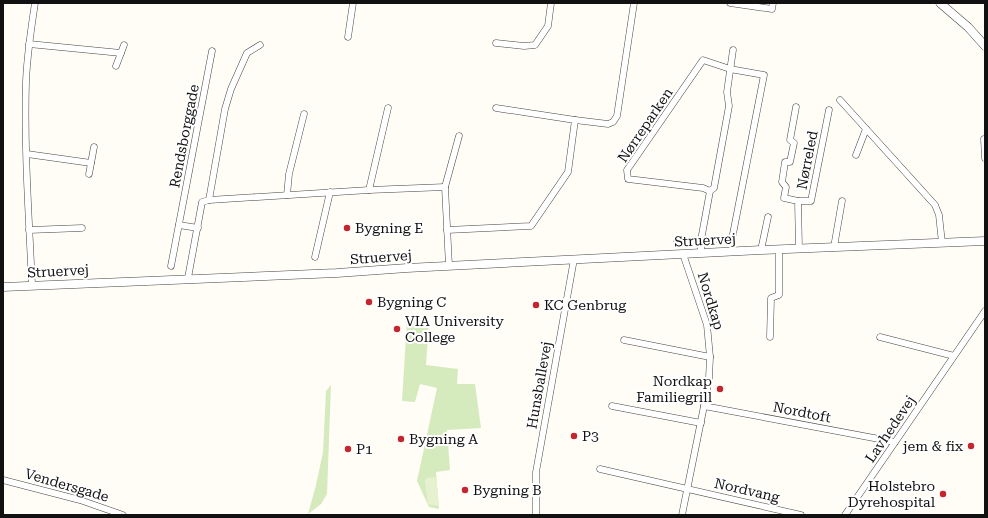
<svg xmlns="http://www.w3.org/2000/svg" width="988" height="518" font-family="'Roboto Serif',serif">
<style>
.green{fill:#d5ebbd}
.pitch{fill:#e6f2cf}
.lines{fill:none;stroke-linecap:round;stroke-linejoin:round}
.minor-casing{stroke:#444;stroke-width:7}
.tertiary-casing{stroke:#444;stroke-width:9}
.minor{stroke:#fff;stroke-width:6}
.tertiary{stroke:#fff;stroke-width:8}
.poi-dot{fill:#c4262e;stroke:#fff;stroke-width:1.5}
.labels{text-anchor:middle;stroke-width:4;stroke-linejoin:round;paint-order:stroke}
.street-label{font-size:14px;fill:#111;stroke:#fff}
.poi-label{font-size:14px;fill:#111;stroke:#fff;text-anchor:start}
</style>
<rect width="100%" height="100%" fill="#fffdf5"/>
<g class="green">
<polygon points="407,321 429,322 426,365 458,369 457,384 475,384 481,428 447,430 450,470 436,472 439,509 429,507 417,481 437,388 420,384 415,402 402,401"/>
<polygon points="331,385 327,494 321,504 308,514 316,485 323,452 326,391"/>
</g>
<polygon class="pitch" points="436,477 439,506 428,504 425,481 426,478"/>
<g class="lines">
<defs>
<g id="minor">
<polyline points="730,3 772,9 773,3"/>
<polyline points="348,37 353,3"/>
<polyline points="496,43 524,46 535,45 548,26 551,3"/>
<polyline points="29,44 121,53"/>
<polyline points="116,66 124,45"/>
<polyline points="840,100 935,205 939,215 942,243"/>
<polyline points="796,107 790,140 794,143 790,162 785,162 782,182 786,187 784,198 798,201 799,249"/>
<polyline points="575,120 608,124 613,122 617,116 634,3"/>
<polyline points="984,139 985,158"/>
<polyline points="27,154 91,163"/>
<polyline points="856,155 866,129"/>
<polyline points="89,174 94,147"/>
<polyline points="445,187 459,136"/>
<polyline points="369,190 388,108"/>
<polyline points="287,195 289,174 304,114"/>
<polyline points="209,200 225,109 231,89 247,53 260,45"/>
<polyline points="798,201 811,201 829,110"/>
<polyline points="179,225 198,228"/>
<polyline points="29,230 82,228"/>
<polyline points="447,230 531,226 568,172 575,120 496,108"/>
<polyline points="677,241 732,239 764,75 730,69 703,60 627,170 628,179 703,188 710,191"/>
<polyline points="834,247 842,201"/>
<polyline points="761,250 768,217"/>
<polyline points="701,253 701,240 710,191 714,188 729,106 727,92 733,50"/>
<polyline points="315,257 330,192"/>
<polyline points="171,266 212,51"/>
<polyline points="188,278 202,202 209,200 369,190 445,187 449,266"/>
<path d="M32,285c-3,-67 -8,-136 -6,-203 1,-27 5,-53 9,-79"/>
<polyline points="770,337 771,298 779,295 779,249"/>
<polyline points="880,337 954,356"/>
<polyline points="624,340 710,357"/>
<polyline points="612,406 701,423"/>
<polyline points="704,406 895,442"/>
<polyline points="600,469 801,515"/>
<polyline points="3,480 80,500 123,515"/>
<polyline points="536,515 536,472 574,259"/>
<polyline points="682,515 704,406 709,378 710,357 707,325 683,254"/>
<polyline points="845,515 985,311"/>
</g>
<g id="tertiary">
<polyline points="940,3 968,27 985,46"/>
<polyline points="3,287 337,273 407,268 761,250 985,241"/>
</g>
</defs>
<use href="#minor" class="minor-casing"/>
<use href="#tertiary" class="tertiary-casing"/>
<use href="#minor" class="minor"/>
<use href="#tertiary" class="tertiary"/>
</g>
<g class="poi-dot">
<circle cx="347" cy="228" r="4"/>
<circle cx="369" cy="302" r="4"/>
<circle cx="536" cy="305" r="4"/>
<circle cx="397" cy="329" r="4"/>
<circle cx="720" cy="389" r="4"/>
<circle cx="574" cy="436" r="4"/>
<circle cx="401" cy="439" r="4"/>
<circle cx="971" cy="446" r="4"/>
<circle cx="348" cy="449" r="4"/>
<circle cx="465" cy="490" r="4"/>
<circle cx="943" cy="494" r="4"/>
</g>
<g class="labels">
<g class="street-label">
<text transform="translate(645 125) rotate(-56)" y="5">Nørreparken</text>
<text transform="translate(184 136) rotate(-79)" y="5">Rendsborggade</text>
<text transform="translate(807 160) rotate(-79)" y="5">Nørreled</text>
<text transform="translate(705 240) rotate(-3)" y="5">Struervej</text>
<text transform="translate(381 257) rotate(-4)" y="5">Struervej</text>
<text transform="translate(58 271) rotate(-3)" y="5">Struervej</text>
<text transform="translate(711 301) rotate(73)" y="5">Nordkap</text>
<text transform="translate(539 385) rotate(-80)" y="5">Hunsballevej</text>
<text transform="translate(802 412) rotate(11)" y="5">Nordtoft</text>
<text transform="translate(890 429) rotate(-56)" y="5">Lavhedevej</text>
<text transform="translate(67 485) rotate(16)" y="5">Vendersgade</text>
<text transform="translate(747 490) rotate(13)" y="5">Nordvang</text>
</g>
<g class="poi-label">
<text x="355" y="233">Bygning E</text>
<text x="377" y="307">Bygning C</text>
<text x="544" y="310">KC Genbrug</text>
<text x="405" y="326">VIA University<tspan x="405" dy="16">College</tspan></text>
<text x="712" y="386" text-anchor="end">Nordkap<tspan x="712" dy="16">Familiegrill</tspan></text>
<text x="582" y="441">P3</text>
<text x="409" y="444">Bygning A</text>
<text x="963" y="451" text-anchor="end">jem &amp; fix</text>
<text x="356" y="454">P1</text>
<text x="935" y="491" text-anchor="end">Holstebro<tspan x="935" dy="16">Dyrehospital</tspan></text>
<text x="473" y="495">Bygning B</text>
</g>
</g>
<rect width="988" height="518" fill="none" stroke="#111111" stroke-width="8"/>
</svg>
